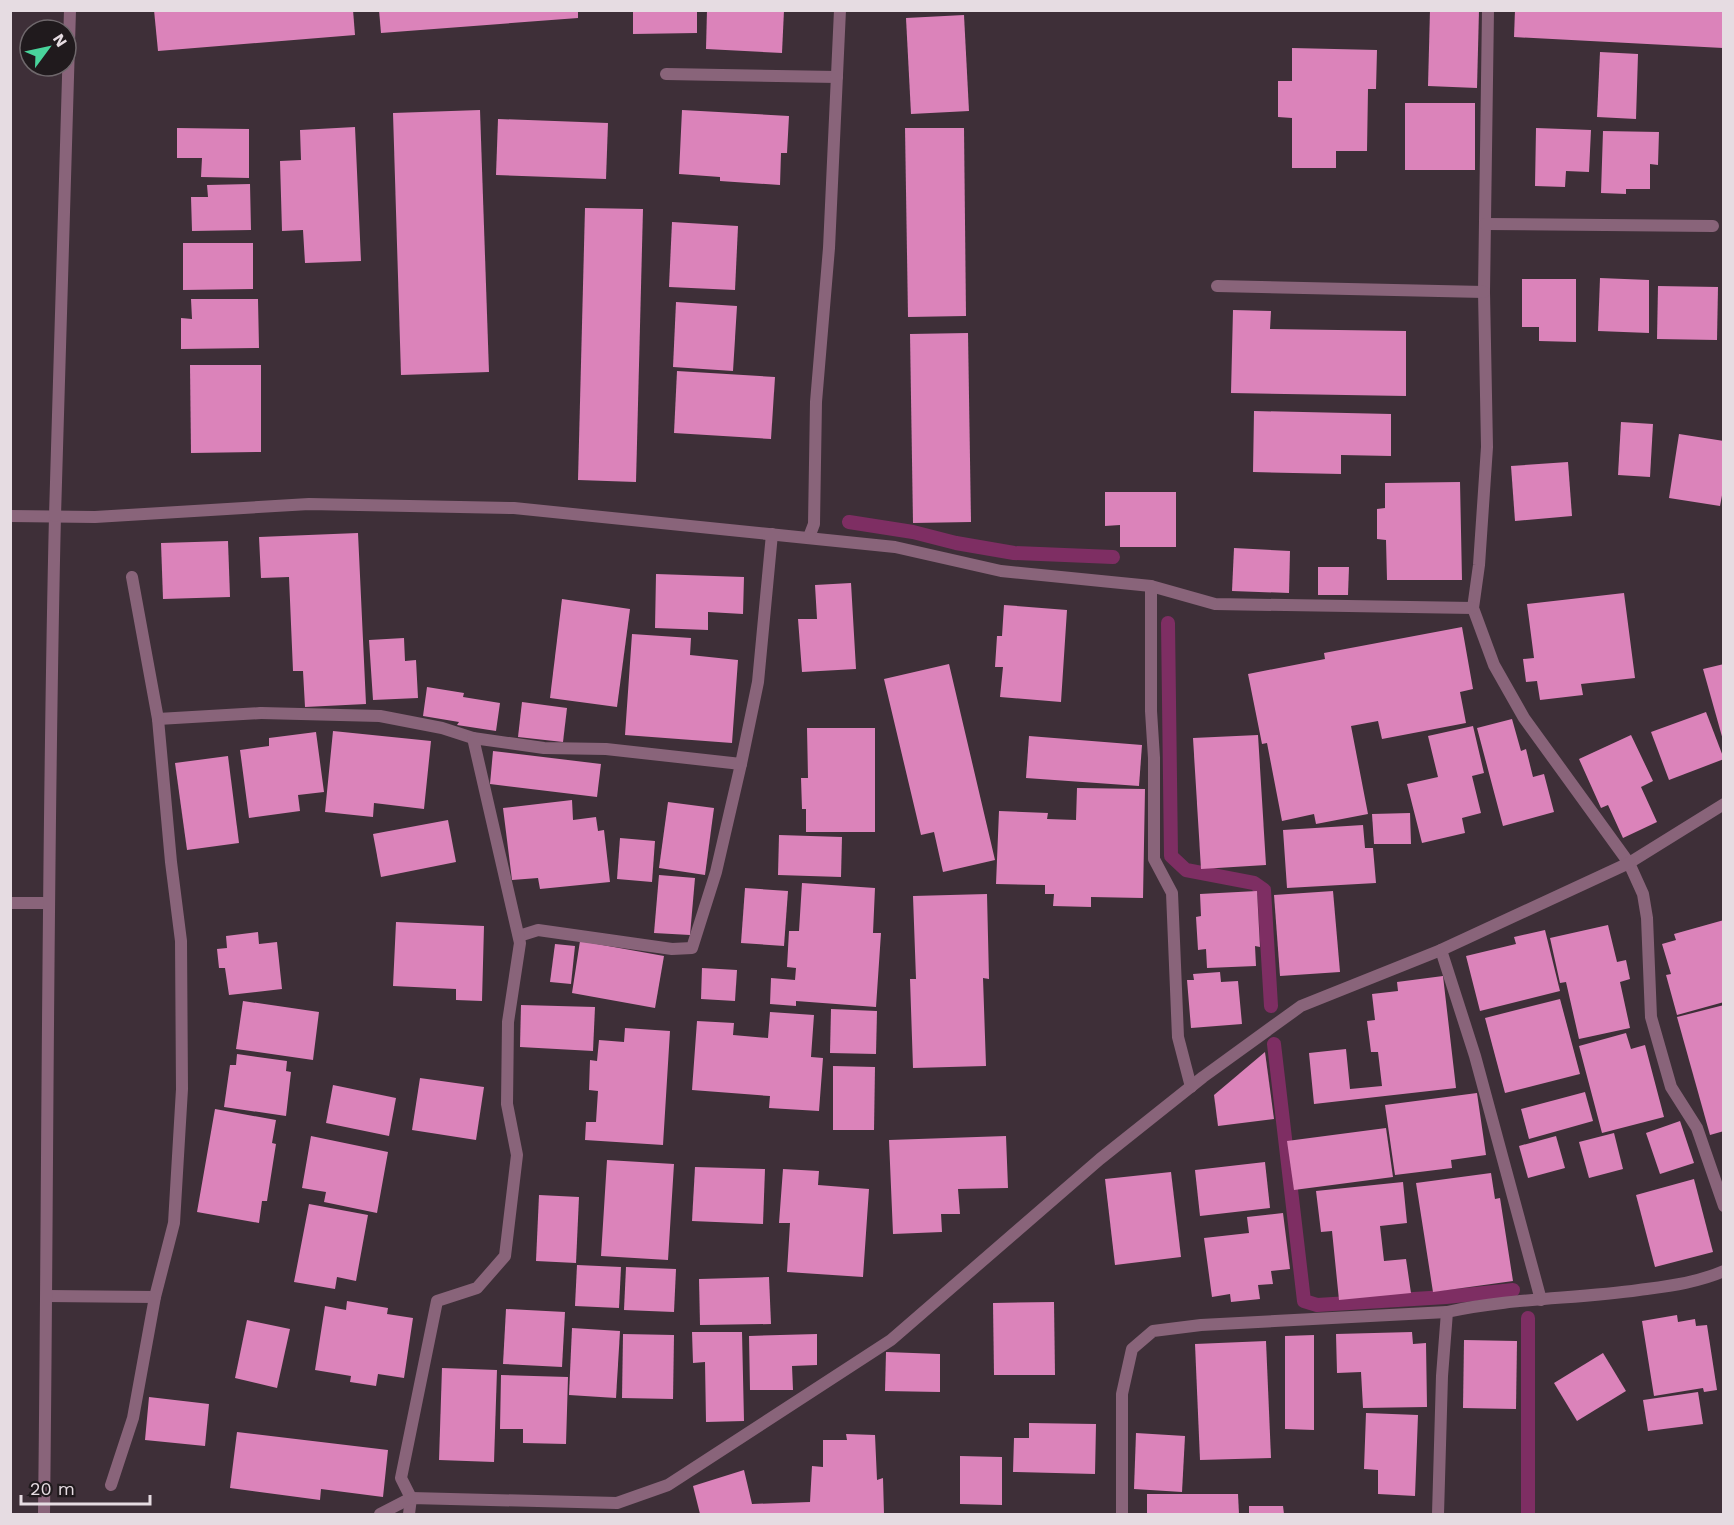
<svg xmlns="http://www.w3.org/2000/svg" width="1734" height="1525" font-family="'Work Sans',sans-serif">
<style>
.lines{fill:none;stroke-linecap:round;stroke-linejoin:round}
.stream{stroke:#7e2e63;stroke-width:14}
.building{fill:#db83ba}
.service{stroke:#89647a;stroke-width:12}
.minor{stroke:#89647a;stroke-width:12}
.tertiary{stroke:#89647a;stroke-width:12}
</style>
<rect width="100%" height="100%" fill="#3e2f38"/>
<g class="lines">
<g class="stream">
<polyline points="849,522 913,532 956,543 1014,553 1113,557"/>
<polyline points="1168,623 1171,856 1186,870 1254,883 1264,890 1271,1006"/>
<polyline points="1274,1044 1304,1301 1317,1305 1446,1297 1513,1290"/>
<polyline points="1528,1318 1528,1514"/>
</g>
</g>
<g class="building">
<polygon points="154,10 353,10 355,35 158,51"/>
<polygon points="379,10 578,10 578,18 381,33"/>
<polygon points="633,10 697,10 697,33 633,34"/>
<polygon points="707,10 784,10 782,53 706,49"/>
<polygon points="1430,10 1479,10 1477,88 1428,86"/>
<polygon points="1515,10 1724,10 1723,48 1514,37"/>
<polygon points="964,15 969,111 911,114 906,18"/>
<polygon points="1292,48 1377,50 1376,89 1368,89 1367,151 1336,151 1336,168 1292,168 1292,118 1278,117 1278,81 1292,81"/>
<polygon points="1600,52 1638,54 1636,119 1597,117"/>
<rect x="1405" y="103" width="70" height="67"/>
<polygon points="480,110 489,372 401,375 393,113"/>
<polygon points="682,110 789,116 787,153 781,153 780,185 720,181 720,177 679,174"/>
<polygon points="498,119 608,123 606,179 496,175"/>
<polygon points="355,127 361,261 305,263 303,230 282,231 280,161 301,160 300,130"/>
<polygon points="177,128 249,129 249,178 201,177 202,158 177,158"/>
<polygon points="905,128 964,128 966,316 908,317"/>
<polygon points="1536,128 1591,130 1589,172 1566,171 1565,187 1535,186"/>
<polygon points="1603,131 1659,132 1658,165 1650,164 1650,189 1626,189 1626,194 1601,193"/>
<polygon points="250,184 251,230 192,231 191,197 208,197 207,185"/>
<polygon points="585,208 643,209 636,482 578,480"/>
<polygon points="672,222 738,226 735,290 669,287"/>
<polygon points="183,243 253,243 253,289 183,290"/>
<polygon points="1600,278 1649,280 1649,333 1598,331"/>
<polygon points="1522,279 1576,279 1576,342 1539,341 1539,327 1522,327"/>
<polygon points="1658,286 1718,287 1717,340 1657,339"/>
<polygon points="191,299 258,299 259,348 181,349 181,318 192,319"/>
<polygon points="676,302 737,306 733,371 673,367"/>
<polygon points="1233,310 1271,311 1270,329 1406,331 1406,396 1231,393"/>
<polygon points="968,333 971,522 913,523 910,334"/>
<polygon points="190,365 261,365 261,452 191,453"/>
<polygon points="677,371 775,377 771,439 674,433"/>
<polygon points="1254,411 1391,414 1391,456 1341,455 1341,474 1253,472"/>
<polygon points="1621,422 1653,424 1650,477 1618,475"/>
<polygon points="1679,434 1724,441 1724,485 1720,506 1669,498"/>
<polygon points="1568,462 1572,516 1515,521 1511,466"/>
<polygon points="1460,482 1462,580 1387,580 1386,540 1377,539 1377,509 1385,508 1385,483"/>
<polygon points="1105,492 1176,492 1176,547 1120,547 1120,525 1105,526"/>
<polygon points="358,533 366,704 305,707 303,671 293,671 289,577 261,578 259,537"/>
<polygon points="228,541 230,597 163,599 161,543"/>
<polygon points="1234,548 1290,551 1289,593 1232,591"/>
<polygon points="1318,567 1349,567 1348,595 1318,595"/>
<polygon points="656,574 744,577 743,614 708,612 708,630 655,628"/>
<polygon points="851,583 856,669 802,672 798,619 817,619 815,585"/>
<polygon points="1624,593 1635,678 1581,684 1583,695 1540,700 1537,681 1526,682 1523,659 1534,658 1527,604"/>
<polygon points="562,599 630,609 617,707 550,698"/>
<polygon points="1004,605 1067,610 1061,702 1000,697 1003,667 995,667 997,636 1002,636"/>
<polygon points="1462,627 1473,689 1460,692 1466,723 1382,739 1378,721 1351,726 1368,814 1316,824 1314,814 1282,821 1267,743 1262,744 1248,674 1325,659 1324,653"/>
<polygon points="632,634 691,638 690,655 738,660 732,743 625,735"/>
<polygon points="404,638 405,661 416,660 418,698 373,700 369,640"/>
<polygon points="949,664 995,860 943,872 934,832 921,835 884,679"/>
<polygon points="1724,664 1724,740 1723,740 1703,669"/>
<polygon points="427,687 464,693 463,697 500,703 496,731 457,725 459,722 423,716"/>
<polygon points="522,702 567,708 563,742 518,737"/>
<polygon points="1706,712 1724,759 1669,780 1651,732"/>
<polygon points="1512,719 1521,751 1526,749 1533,777 1544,774 1554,812 1503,826 1477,728"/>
<polygon points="1473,726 1484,773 1472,776 1481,813 1462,818 1465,833 1422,843 1407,784 1438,777 1428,736"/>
<polygon points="807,728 875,728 875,832 806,832 806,809 802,809 801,778 808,778"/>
<polygon points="333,731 431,741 424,809 374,803 373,817 325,812"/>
<polygon points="316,732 324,792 298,795 300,811 249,818 240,750 269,746 269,738"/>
<polygon points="1258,735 1266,865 1201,869 1193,738"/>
<polygon points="1631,735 1653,781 1641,787 1657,822 1623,838 1608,805 1601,808 1579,759"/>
<polygon points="1029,736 1142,745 1139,786 1026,778"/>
<polygon points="493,751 601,764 597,797 490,784"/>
<polygon points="228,756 239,843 187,850 175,763"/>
<polygon points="1077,788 1145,789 1143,898 1091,897 1091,907 1053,906 1054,894 1045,894 1045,885 996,884 999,811 1048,813 1047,819 1076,820"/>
<polygon points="572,800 573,820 596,817 598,831 604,830 610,882 540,889 538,878 512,880 503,808"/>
<polygon points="668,802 714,808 705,875 659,868"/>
<polygon points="1410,813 1411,844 1374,844 1372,814"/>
<polygon points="448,820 456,862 381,877 373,834"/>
<polygon points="1363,825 1365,848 1373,848 1376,883 1287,888 1283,830"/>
<polygon points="779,835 842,837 841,877 778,875"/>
<polygon points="620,838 655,841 652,882 617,879"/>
<polygon points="659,875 695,878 690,935 654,933"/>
<polygon points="802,883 875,888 873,933 881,933 876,1007 796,1001 796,1006 770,1004 771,978 795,980 796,968 787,967 789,931 799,931"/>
<polygon points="745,888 788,891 784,946 741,943"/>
<polygon points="1257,891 1260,947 1255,946 1256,966 1207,968 1206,949 1198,950 1196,917 1201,916 1200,894"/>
<polygon points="1333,891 1340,972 1280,976 1274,895"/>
<polygon points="987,894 989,979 983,978 986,1066 913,1068 910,979 916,979 913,896"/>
<polygon points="1724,920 1724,1002 1677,1015 1666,975 1671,974 1662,944 1676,940 1674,934"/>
<polygon points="396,922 484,926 482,1001 456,1000 456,989 393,986"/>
<polygon points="1608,925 1617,962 1626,960 1630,979 1620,982 1630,1028 1579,1039 1566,982 1560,983 1550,938"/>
<polygon points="1545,930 1560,991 1480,1011 1466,956 1516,944 1514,937"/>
<polygon points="258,932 259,944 277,942 282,989 229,995 225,968 219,968 217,949 227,948 226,936"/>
<polygon points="580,941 664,956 655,1008 572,993"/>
<polygon points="555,944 575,946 571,984 550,982"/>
<polygon points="702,968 737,970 735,1001 701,999"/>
<polygon points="1220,972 1221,982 1238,981 1242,1024 1191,1028 1187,980 1194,980 1193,974"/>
<polygon points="1443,976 1456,1088 1314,1104 1309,1053 1346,1049 1350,1089 1382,1086 1378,1052 1371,1052 1367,1021 1375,1020 1372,994 1398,991 1397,982"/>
<polygon points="1560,999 1580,1074 1505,1093 1485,1018"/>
<polygon points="243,1001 319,1012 313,1060 236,1049"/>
<polygon points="521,1005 595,1007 593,1051 520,1047"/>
<polygon points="1724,1005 1724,1131 1710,1135 1677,1017"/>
<polygon points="831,1009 877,1011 876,1054 830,1053"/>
<polygon points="770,1012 814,1015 811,1057 823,1058 819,1111 769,1108 770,1096 692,1090 697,1021 734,1023 733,1035 768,1038"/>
<polygon points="625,1028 670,1031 663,1145 585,1140 586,1122 596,1122 598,1091 589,1090 590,1060 597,1061 599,1040 624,1042"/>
<polygon points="1626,1033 1631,1049 1645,1045 1664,1117 1602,1133 1579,1046"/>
<polygon points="1265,1052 1274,1119 1218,1126 1214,1095"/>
<polygon points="237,1054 287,1061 286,1071 291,1072 286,1116 224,1107 230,1065 236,1065"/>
<polygon points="833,1066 875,1067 874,1130 833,1130"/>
<polygon points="420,1078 484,1087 476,1140 412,1130"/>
<polygon points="333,1085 396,1098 389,1136 326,1123"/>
<polygon points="1585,1092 1593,1121 1529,1139 1521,1109"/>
<polygon points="1477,1093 1486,1155 1451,1160 1452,1168 1395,1175 1385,1105"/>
<polygon points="215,1109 276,1120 272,1143 276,1144 267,1201 262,1201 259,1223 197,1212"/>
<polygon points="1680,1121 1694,1163 1660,1174 1646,1133"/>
<polygon points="1386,1128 1393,1177 1294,1190 1287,1141"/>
<polygon points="1614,1133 1623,1169 1589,1178 1579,1142"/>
<polygon points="311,1136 388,1152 377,1213 324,1202 326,1192 302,1188"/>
<polygon points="1006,1136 1008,1188 958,1189 960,1214 941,1214 942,1232 893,1234 889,1140"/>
<polygon points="1556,1136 1565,1168 1528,1178 1519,1146"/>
<polygon points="607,1160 674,1164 668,1260 601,1256"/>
<polygon points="1265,1162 1270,1208 1200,1216 1195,1170"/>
<polygon points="695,1167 765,1169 763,1224 692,1221"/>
<polygon points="783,1169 819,1171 818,1185 869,1189 863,1277 787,1272 790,1223 779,1223"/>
<polygon points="1171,1172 1181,1257 1115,1265 1105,1179"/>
<polygon points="1491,1173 1495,1199 1500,1198 1513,1281 1433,1292 1416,1183"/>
<polygon points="1694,1179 1713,1252 1655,1267 1636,1195"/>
<polygon points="1403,1182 1407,1223 1380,1226 1384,1261 1406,1259 1411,1293 1339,1300 1332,1231 1321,1232 1316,1191"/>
<polygon points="539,1195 579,1197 576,1263 536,1261"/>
<polygon points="309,1204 368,1215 356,1281 337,1277 335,1289 294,1282"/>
<polygon points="1283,1213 1290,1269 1271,1271 1273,1284 1258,1285 1260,1299 1231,1302 1230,1294 1212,1297 1204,1238 1249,1233 1247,1217"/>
<polygon points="577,1265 621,1267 619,1308 575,1306"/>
<polygon points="626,1267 676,1269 674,1312 624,1310"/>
<polygon points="769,1277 771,1324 700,1325 699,1279"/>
<polygon points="347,1301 388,1308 387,1314 413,1318 404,1378 378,1374 376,1386 350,1382 351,1376 315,1370 325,1306 346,1310"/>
<polygon points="1054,1302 1055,1375 994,1375 993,1303"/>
<polygon points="506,1309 565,1312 562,1367 503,1364"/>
<polygon points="1677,1315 1678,1322 1695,1319 1696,1326 1707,1325 1717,1390 1704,1392 1703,1388 1654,1396 1642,1321"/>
<polygon points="247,1320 290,1329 277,1388 235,1378"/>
<polygon points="572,1328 620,1331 616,1398 569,1395"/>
<polygon points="692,1332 742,1332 744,1421 706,1422 705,1362 693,1363"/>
<polygon points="1412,1332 1413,1344 1426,1343 1427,1407 1363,1408 1361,1372 1337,1373 1336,1334"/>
<polygon points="623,1334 674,1335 673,1399 622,1398"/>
<polygon points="817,1334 817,1365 792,1366 793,1390 750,1390 749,1336"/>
<polygon points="1314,1335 1314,1430 1285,1429 1285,1336"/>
<polygon points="1464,1340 1517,1341 1516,1409 1463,1408"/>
<polygon points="1266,1341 1271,1458 1200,1460 1195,1344"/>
<polygon points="886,1352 940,1354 940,1392 885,1391"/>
<polygon points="1603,1353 1626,1391 1577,1421 1554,1383"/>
<polygon points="442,1368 497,1370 494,1462 439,1460"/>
<polygon points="501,1375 568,1377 566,1444 523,1443 523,1429 500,1429"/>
<polygon points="1698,1392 1703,1424 1648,1431 1643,1400"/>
<polygon points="149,1397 209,1404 205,1446 145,1440"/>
<polygon points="1366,1413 1418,1415 1415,1496 1378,1494 1378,1470 1364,1469"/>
<polygon points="1029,1423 1096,1424 1095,1474 1013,1472 1014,1438 1029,1438"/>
<polygon points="237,1432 388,1450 383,1497 321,1489 320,1500 230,1488"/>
<polygon points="1136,1433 1185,1436 1182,1492 1134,1489"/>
<polygon points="846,1434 875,1435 877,1480 883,1478 884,1514 700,1514 693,1486 744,1470 752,1504 810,1502 812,1466 823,1467 823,1440 847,1440"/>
<polygon points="960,1456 1002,1457 1002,1505 960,1504"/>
<polygon points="1147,1494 1238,1494 1239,1514 1147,1514"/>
<polygon points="1249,1506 1283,1506 1284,1514 1249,1514"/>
</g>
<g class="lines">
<g class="service">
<polyline points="666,74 837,77"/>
<polyline points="261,713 380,716 442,728 473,738"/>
<polyline points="519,936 538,930 672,949 692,948 716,872 741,764"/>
<polyline points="409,1514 411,1498 401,1478 437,1301 477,1288 505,1256 517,1155 507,1104 508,1022 520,943 473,738 544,748 606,749 741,764 758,682 772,534"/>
<polyline points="1122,1514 1122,1394 1132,1349 1153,1331 1201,1325 1447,1312"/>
</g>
<g class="minor">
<polyline points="1488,10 1484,292 1487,447 1479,565 1473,608 1494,665 1524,718 1629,863 1643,894 1647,918 1651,1017 1671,1087 1697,1128 1724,1206"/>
<polyline points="1485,224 1713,226"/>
<polyline points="1217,286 1484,292"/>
<polyline points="10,516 95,517 309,504 514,508 895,547 1001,571 1151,586 1215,604 1473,608"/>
<polyline points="809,537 814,524 816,402 829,248 840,10"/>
<polyline points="1151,586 1151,711 1154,758 1154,859 1172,893 1178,1037 1191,1087"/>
<polyline points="158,719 261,713"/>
<polyline points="10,903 49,903"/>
<polyline points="1441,950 1475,1056 1541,1300"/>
<polyline points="47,1296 155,1297"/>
<polyline points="111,1485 133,1418 155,1297 174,1223 182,1089 181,941 171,862 158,719 132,577"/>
<path d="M44,1514c4,-332 3,-665 11,-998"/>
<polyline points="380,1514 411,1498 617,1503 668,1485 891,1340 1100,1159 1203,1077 1301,1006 1441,950 1629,863 1724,804"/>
<path d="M1438,1514l4,-138 5,-64c63,-14 128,-13 192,-22 29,-4 57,-7 85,-19"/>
</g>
<polyline class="tertiary" points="55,516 70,10"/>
</g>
<rect width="1734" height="1525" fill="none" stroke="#e6dce2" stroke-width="24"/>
<g transform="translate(48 48) rotate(57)"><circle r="28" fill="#201a1d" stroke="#6f686c" stroke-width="1.5"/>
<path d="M0-4.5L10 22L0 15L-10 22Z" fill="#49d49c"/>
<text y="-9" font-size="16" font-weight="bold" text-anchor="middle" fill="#e6dce2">N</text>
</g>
<path d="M21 1495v9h129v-9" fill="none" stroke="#e6dce2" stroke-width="3"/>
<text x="30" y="1495" font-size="18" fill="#e6dce2" stroke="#201a1d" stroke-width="4.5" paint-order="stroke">20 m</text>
</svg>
